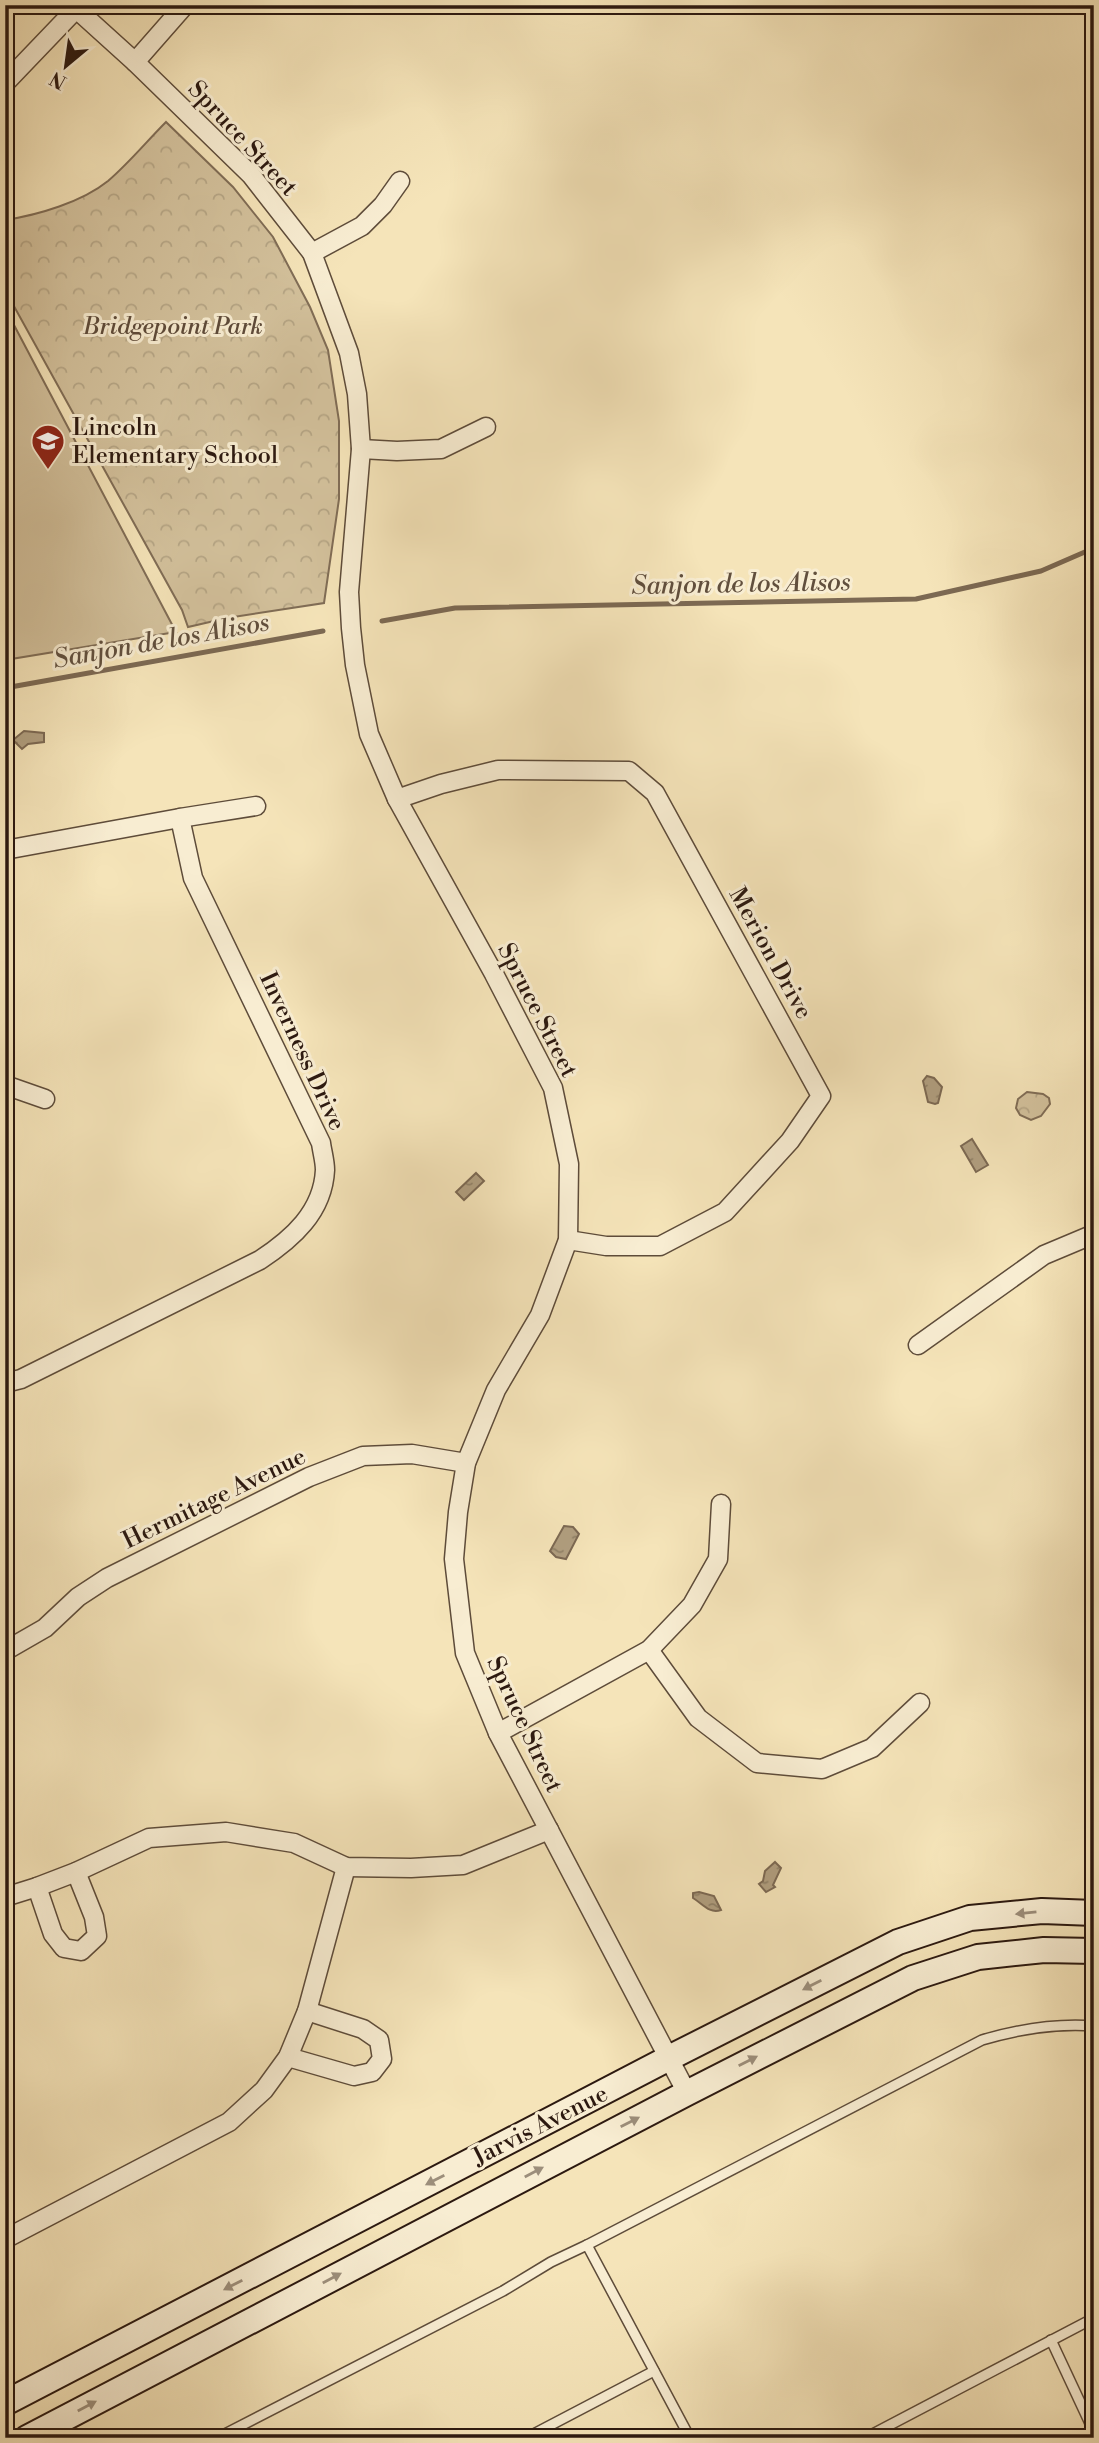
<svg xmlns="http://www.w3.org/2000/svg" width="1099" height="2443" font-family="'Libre Bodoni',serif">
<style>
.grass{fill:#d3c19c;stroke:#806d56;stroke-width:2}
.park{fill:url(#park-crowns);stroke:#806d56;stroke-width:2}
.water{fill:url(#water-ripples);stroke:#7c6953;stroke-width:2}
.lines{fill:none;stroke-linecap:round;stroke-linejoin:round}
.stream{stroke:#7c6953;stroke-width:5}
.lane-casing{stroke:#5e4c3a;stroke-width:12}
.street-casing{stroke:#5e4c3a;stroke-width:21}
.secondary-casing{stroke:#2c1910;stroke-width:28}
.lane{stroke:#f8edd2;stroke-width:9}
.street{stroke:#f8edd2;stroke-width:18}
.secondary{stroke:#f8edd2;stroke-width:24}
.oneway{fill:#9c8e7b}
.labels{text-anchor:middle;stroke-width:6;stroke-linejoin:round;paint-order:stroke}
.street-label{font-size:24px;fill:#2c1910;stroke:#f8edd2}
.park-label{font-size:24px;font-style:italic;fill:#5e4b3a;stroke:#f8edd2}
.poi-label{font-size:24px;fill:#2c1910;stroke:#f8edd2;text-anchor:start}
.water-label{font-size:26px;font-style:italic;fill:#614f3d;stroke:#f8edd2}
</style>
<defs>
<pattern id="park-crowns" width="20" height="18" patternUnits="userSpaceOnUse" patternTransform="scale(1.75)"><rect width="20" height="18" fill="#d3c19c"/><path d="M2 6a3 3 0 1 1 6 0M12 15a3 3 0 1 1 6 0" fill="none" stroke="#b5a585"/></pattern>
<pattern id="water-ripples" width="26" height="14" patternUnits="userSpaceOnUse" patternTransform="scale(1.75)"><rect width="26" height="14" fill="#b19f80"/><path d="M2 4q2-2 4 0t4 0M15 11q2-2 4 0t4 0" fill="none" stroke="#908167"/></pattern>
</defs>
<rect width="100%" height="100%" fill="#f5e4b9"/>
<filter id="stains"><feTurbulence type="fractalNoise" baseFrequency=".00286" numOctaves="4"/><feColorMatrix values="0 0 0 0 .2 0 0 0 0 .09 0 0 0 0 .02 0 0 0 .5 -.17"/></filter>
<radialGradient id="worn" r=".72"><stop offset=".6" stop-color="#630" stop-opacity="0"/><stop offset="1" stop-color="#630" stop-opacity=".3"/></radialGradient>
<polygon class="grass" points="5,308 176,632 5,660"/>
<g class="park">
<path d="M166,122l67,65 40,50 37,70 18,43 11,71v78l-15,104 -97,15 -39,9 -6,-17 -177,-320v-70c33,-5 77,-18 103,-39 21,-18 39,-40 58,-59z"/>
<polygon points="1027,1092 1043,1094 1049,1098 1050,1104 1041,1116 1031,1120 1020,1115 1016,1108 1018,1099"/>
</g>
<g class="water">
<polygon points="24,731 44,733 44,742 28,744 22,749 13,740"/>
<polygon points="927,1076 934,1078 942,1087 938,1103 935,1104 928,1102 923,1081"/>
<polygon points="972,1139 988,1165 976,1172 961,1146"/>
<polygon points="476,1173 484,1181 464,1200 456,1192"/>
<polygon points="564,1526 573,1527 579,1534 566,1559 556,1557 550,1551"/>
<polygon points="775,1862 781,1868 773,1885 775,1887 766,1892 759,1884 763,1881 765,1871"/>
<path d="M699,1892l15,4 7,14c-12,4 -18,-6 -28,-12v-5z"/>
</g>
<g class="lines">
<g class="stream">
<polyline points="382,621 455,608 916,599 1041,571 1094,548"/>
<polyline points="5,688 323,631"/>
</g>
<defs>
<g id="lane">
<path d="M587,2245l395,-205c37,-11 72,-17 112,-14"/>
<polyline points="1051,2340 1094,2432"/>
<polyline points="217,2438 503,2291 551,2262 587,2245 690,2438"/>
<polyline points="526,2438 654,2371"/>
<polyline points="865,2438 1094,2318"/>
</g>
<g id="street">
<polyline points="72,5 135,62 251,175 312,253 349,353 357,394 361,449 349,592 351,628 355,665 369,734 397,799 494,974 553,1088 569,1164 568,1240 540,1315 496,1390 466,1463 458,1512 454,1559 465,1653 498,1733 687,2093"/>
<polyline points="135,62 185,5"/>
<polyline points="8,80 76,9"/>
<polyline points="312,253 362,226 383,205 400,181"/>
<polyline points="361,449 397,451 441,449 486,427"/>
<polyline points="397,799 441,784 498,770 629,771 655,793 821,1096 790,1141 725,1212 660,1246 606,1246 568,1240"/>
<polyline points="5,850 180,818 256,806"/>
<polyline points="5,1085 45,1099"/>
<polyline points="918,1345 1044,1255 1094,1234"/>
<path d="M5,1383l16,-4 239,-119c32,-21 63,-48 65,-90 0,-9 -3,-19 -4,-27l-128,-265 -13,-60"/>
<polyline points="649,1650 698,1718 757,1763 822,1769 872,1748 920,1703"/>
<polyline points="5,1651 45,1628 78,1597 107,1578 309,1477 363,1456 412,1454 466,1463"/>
<polyline points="498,1733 649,1650 692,1605 718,1559 721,1504"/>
<polyline points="37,1887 53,1934 64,1948 81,1951 97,1936 94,1917 76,1872"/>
<polyline points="5,1897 37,1887 76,1872 149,1838 226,1832 294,1843 346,1867 411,1868 463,1865 549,1830"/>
<polyline points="288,2057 354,2076 372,2072 382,2059 379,2040 363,2029 307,2011"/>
<polyline points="5,2239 229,2122 264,2090 288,2057 307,2011 346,1867"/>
</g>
<g id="secondary">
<polyline points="5,2403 669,2058 898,1942 970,1918 1042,1911 1094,1913"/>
<polyline points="27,2438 687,2093 913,1978 978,1957 1044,1950 1094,1951"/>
</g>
</defs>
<use href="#lane" class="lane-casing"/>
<use href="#street" class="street-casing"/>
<use href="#secondary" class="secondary-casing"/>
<use href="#lane" class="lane"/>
<use href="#street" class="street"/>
<use href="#secondary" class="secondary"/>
</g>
<defs><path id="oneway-solid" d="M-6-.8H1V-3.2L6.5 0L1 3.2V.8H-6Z" transform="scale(1.75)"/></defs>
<g class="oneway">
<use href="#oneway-solid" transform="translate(1026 1913) rotate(174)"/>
<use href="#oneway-solid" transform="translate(812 1985) rotate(153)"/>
<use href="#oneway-solid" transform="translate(748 2061) rotate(-27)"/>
<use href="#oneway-solid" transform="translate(630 2122) rotate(-27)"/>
<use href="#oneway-solid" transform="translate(534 2172) rotate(-28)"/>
<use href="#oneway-solid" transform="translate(435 2180) rotate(153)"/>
<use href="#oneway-solid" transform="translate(332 2278) rotate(-28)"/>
<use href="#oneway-solid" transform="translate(233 2285) rotate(153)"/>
<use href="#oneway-solid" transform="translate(87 2406) rotate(-28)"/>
</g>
<defs>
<symbol id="school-pin" viewBox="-11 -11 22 30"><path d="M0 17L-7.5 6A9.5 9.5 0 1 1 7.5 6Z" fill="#8f2418" stroke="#f8edd2"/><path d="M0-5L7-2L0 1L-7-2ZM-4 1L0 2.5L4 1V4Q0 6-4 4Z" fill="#fff"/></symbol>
</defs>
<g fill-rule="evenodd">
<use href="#school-pin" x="29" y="422" width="38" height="52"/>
</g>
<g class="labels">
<g class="street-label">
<text transform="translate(243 138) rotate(47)" y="8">Spruce Street</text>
<text transform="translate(771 953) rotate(61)" y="8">Merion Drive</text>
<text transform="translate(538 1010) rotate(63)" y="8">Spruce Street</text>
<text transform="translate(303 1051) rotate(65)" y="8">Inverness Drive</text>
<text transform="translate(214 1498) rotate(-26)" y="8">Hermitage Avenue</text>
<text transform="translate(525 1724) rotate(65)" y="8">Spruce Street</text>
<text transform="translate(540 2125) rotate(-27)" y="8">Jarvis Avenue</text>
</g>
<g class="park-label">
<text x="173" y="334">Bridgepoint Park</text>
</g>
<g class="poi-label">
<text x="72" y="435">Lincoln<tspan x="72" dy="28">Elementary School</tspan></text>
</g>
<g class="water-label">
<text transform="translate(741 583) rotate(-1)" y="9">Sanjon de los Alisos</text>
<text transform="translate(161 640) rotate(-10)" y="9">Sanjon de los Alisos</text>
</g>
</g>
<rect width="1099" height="2443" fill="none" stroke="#f5e4b9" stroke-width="28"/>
<rect x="7" y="7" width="1085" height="2429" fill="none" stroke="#2c1910" stroke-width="3.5"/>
<rect x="14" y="14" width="1071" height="2415" fill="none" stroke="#2c1910" stroke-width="2"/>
<g transform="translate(66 66) rotate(209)" stroke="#f8edd2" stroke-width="5" paint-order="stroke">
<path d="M0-5L12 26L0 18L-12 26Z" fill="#2c1910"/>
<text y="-10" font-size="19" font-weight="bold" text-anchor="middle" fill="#2c1910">N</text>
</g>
<rect width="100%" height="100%" filter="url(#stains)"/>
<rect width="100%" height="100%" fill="url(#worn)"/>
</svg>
